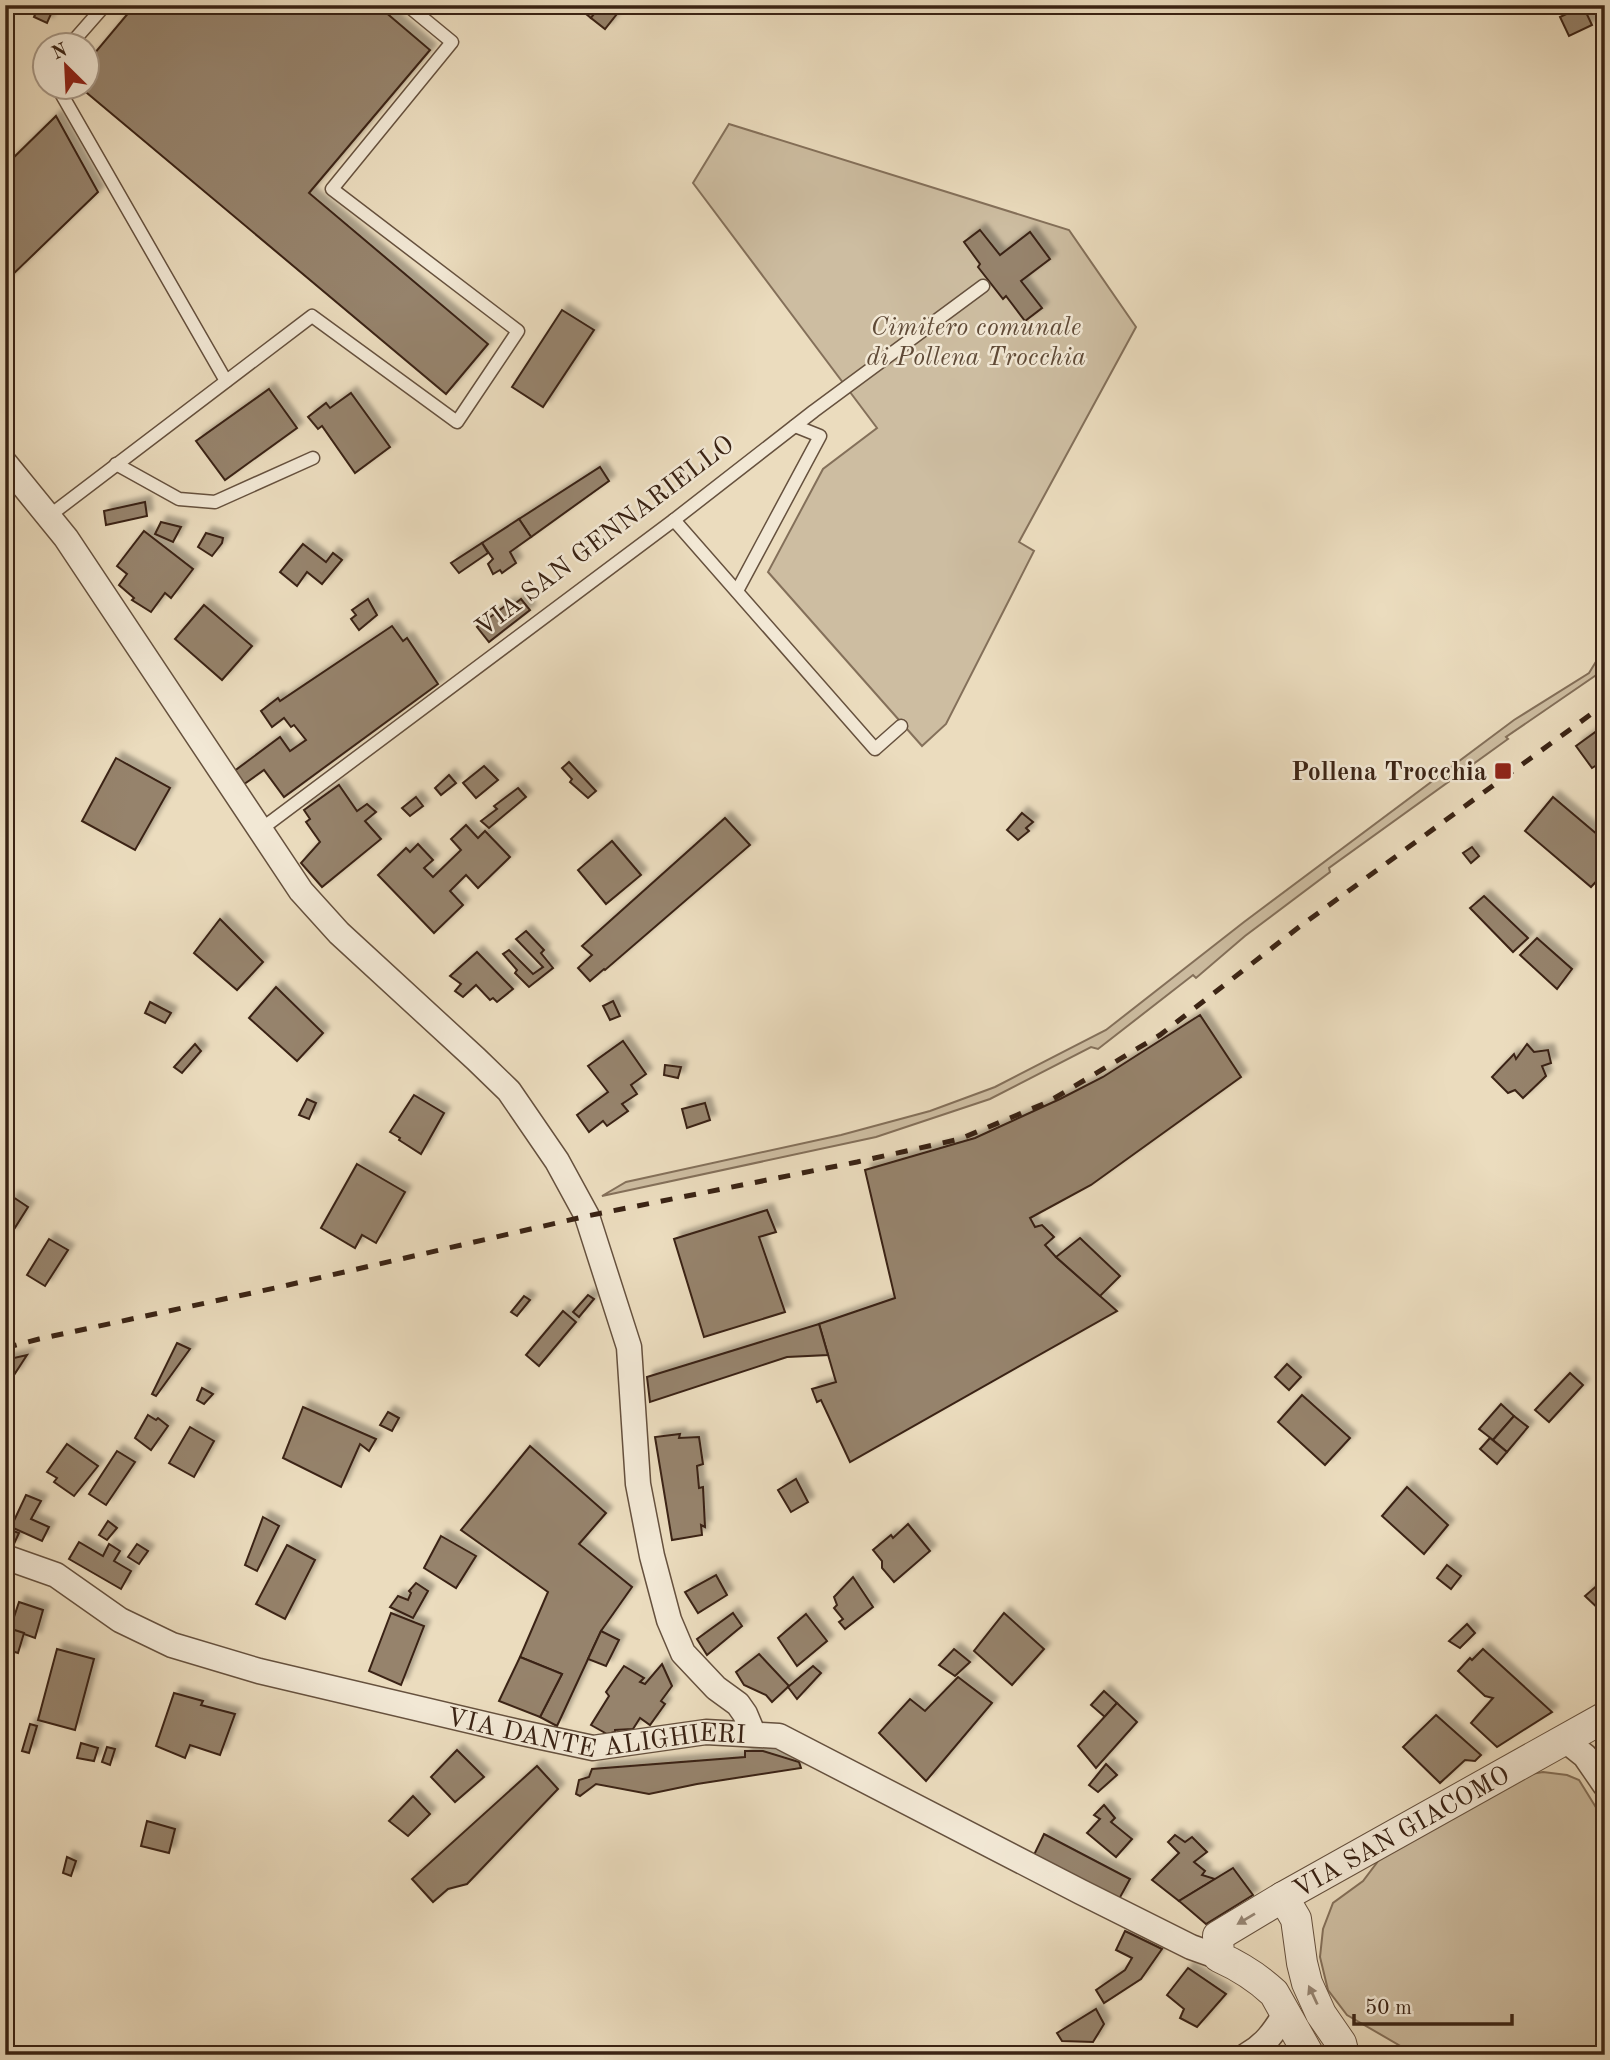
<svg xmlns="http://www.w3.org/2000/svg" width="1610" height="2060" font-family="'Old Standard TT',serif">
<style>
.green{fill:#cdbda1;stroke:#84705a;stroke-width:2}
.building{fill:#96836c;stroke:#3a2314;stroke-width:2;filter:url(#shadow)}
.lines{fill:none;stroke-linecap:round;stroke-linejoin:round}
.service-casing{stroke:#66513e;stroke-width:15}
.minor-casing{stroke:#66513e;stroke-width:27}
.tertiary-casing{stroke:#66513e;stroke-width:32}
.service{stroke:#f2e8d5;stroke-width:12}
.minor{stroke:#f2e8d5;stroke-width:24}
.tertiary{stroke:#f2e8d5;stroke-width:30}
.rail{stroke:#3a2314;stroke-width:5;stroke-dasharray:12 12;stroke-linecap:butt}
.oneway{fill:#968674}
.poi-dot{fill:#8f2418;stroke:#f2e8d5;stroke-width:2.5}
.labels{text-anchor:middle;stroke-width:5;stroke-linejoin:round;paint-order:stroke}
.park-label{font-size:26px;font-style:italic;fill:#5f4a37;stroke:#f2e8d5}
.street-label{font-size:26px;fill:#3a2314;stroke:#f2e8d5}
.poi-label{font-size:26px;font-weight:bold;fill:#3a2314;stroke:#f2e8d5;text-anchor:end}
</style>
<defs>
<filter id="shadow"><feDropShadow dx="6" dy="-6" stdDeviation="2" flood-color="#0004"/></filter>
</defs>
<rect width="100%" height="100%" fill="#ebdcbe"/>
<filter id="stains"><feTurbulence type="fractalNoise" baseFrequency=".00286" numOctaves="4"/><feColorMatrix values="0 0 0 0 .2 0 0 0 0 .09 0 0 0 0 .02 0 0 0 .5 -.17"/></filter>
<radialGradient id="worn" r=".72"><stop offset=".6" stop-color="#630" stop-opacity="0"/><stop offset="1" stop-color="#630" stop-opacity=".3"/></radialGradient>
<g class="green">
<polygon points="729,124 1069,230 1136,327 1019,542 1034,551 946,724 922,746 768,572 823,469 877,428 693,183"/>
<polygon points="1605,647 1605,669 1506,737 1508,739 1329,868 1330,872 1245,936 1196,978 1193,975 1098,1049 1091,1047 990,1099 876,1137 602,1196 626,1182 841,1135 930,1111 995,1087 1106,1030 1244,922 1514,720 1589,673"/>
<polygon points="1543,1772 1567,1775 1579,1780 1605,1822 1605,2055 1416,2055 1347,2015 1328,1990 1320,1957 1323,1929 1333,1903 1363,1881 1385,1852 1531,1774"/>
</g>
<g class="building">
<polygon points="39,5 55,5 47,23 34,17"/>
<polygon points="135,5 377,5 430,50 309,193 488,344 446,394 81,88 88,88 88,61"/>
<polygon points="575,5 601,5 591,18"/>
<polygon points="601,5 624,5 605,29 591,18"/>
<polygon points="1583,6 1592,25 1569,36 1560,17"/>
<polygon points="56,116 98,192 5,282 5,166"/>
<polygon points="980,230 1000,255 1030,232 1050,259 1021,281 1042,308 1025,321 1006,296 1003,299 978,267 980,264 964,242"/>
<polygon points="562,310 594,330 543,407 512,387"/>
<polygon points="269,389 297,428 225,480 196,441"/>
<polygon points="351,393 390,447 355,473 322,426 318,429 308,417 326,403 330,408"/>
<polygon points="600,467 609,481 531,537 519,519"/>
<polygon points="145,502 147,516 106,525 104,511"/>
<polygon points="519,519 531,537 510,552 516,563 502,573 500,570 493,574 488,564 493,559 482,543"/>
<polygon points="161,522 181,527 173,542 155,534"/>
<polygon points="144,531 193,569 171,598 165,593 151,612 132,600 134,598 119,585 127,574 117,566"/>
<polygon points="206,533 223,538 222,543 212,556 198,547"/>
<polygon points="482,543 488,553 459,573 451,563"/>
<polygon points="303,544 326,562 333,553 342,560 322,584 307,572 297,586 280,572"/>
<polygon points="368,599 377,615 359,630 351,619 356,615 352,610"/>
<polygon points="521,599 530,610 489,642 477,627 509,603 512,606"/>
<polygon points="204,605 252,646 222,680 175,639"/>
<polygon points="392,626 403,641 407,638 438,684 284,797 264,770 243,785 233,772 280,737 290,751 306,740 294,725 291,727 284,718 272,727 261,711 278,698 280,701"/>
<polygon points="1605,725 1605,760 1592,768 1576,746"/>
<polygon points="116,758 170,788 135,850 82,821"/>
<polygon points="569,762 596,791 588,798 570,782 572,779 562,768"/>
<polygon points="484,766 498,780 476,798 463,783"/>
<polygon points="449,775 456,783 441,795 435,788"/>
<polygon points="339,785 357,811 367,804 376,812 365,821 381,839 322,887 301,863 320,842 306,822 310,819 304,810"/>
<polygon points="518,788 526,797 489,828 481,821 497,809 494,806"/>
<polygon points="416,797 423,806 410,816 402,808"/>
<polygon points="1553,797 1605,841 1605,872 1591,887 1525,831"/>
<polygon points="1022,813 1033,822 1026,828 1029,831 1018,840 1007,830"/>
<polygon points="725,818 750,845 605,970 604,969 590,981 578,968 592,955 582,946"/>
<polygon points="466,825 478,838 485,831 510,857 478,888 466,875 450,891 463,905 434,933 378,875 406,848 410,852 418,844 433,860 424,868 433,877 461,850 451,839"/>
<polygon points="612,841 641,875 606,904 578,870"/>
<polygon points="1472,847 1479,856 1471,863 1463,853"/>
<polygon points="1484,896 1528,938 1513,952 1470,908"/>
<polygon points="220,919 263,962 237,990 194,953"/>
<polygon points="526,931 544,950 541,953 553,968 529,987 515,973 517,970 503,954 509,950 533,974 543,967 516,939"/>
<polygon points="1537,938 1572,969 1557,989 1520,955"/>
<polygon points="477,952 513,989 497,1002 493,998 490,1000 476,985 463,997 455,991 461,984 450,976"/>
<polygon points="276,987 323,1033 297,1061 249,1018"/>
<polygon points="613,1001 620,1016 610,1020 603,1006"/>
<polygon points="150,1002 171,1013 165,1023 145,1013"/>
<polygon points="1200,1015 1241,1077 1091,1185 1030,1218 1035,1227 1042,1225 1054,1237 1045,1245 1056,1257 1117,1311 850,1462 821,1400 817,1402 812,1389 836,1382 819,1324 895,1298 865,1170 975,1138 1060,1099 1103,1077"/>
<polygon points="623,1041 646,1074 631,1085 637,1094 622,1104 628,1111 607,1126 603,1121 589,1132 577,1115 608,1092 588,1066"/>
<polygon points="195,1044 201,1051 182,1073 174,1067"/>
<polygon points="1527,1044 1534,1052 1548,1050 1551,1063 1542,1066 1546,1076 1523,1098 1515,1090 1508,1093 1492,1077 1514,1054 1516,1059"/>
<polygon points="665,1065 681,1067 678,1078 664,1075"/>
<polygon points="414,1095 444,1113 421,1154 399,1140 400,1138 390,1132"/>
<polygon points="307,1099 316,1103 309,1119 299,1115"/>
<polygon points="705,1103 710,1120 687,1128 682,1109"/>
<polygon points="357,1164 405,1192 376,1243 362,1235 355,1248 321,1228"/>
<polygon points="13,1197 28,1207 11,1234 5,1230 5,1209"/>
<polygon points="767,1210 776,1232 759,1237 785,1312 704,1337 674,1239"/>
<polygon points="1080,1238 1120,1276 1100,1296 1056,1257"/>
<polygon points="49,1239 68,1250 45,1286 27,1275"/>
<polygon points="588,1295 594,1299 579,1317 573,1312"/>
<polygon points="524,1296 530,1300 517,1316 511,1312"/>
<polygon points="563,1311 576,1322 539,1366 526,1355"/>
<polygon points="819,1324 828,1355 787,1357 650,1402 647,1377"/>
<polygon points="177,1343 190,1349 156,1396 152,1394"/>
<polygon points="27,1355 14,1375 5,1364 5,1360"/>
<polygon points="1287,1364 1301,1377 1289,1390 1275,1377"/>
<polygon points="1570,1373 1583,1385 1549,1422 1535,1410"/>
<polygon points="202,1388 213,1394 204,1404 197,1400"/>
<polygon points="1302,1395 1350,1438 1325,1465 1278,1422"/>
<polygon points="1501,1404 1514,1416 1493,1440 1479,1429"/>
<polygon points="303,1407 376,1439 369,1451 360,1444 341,1487 283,1458"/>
<polygon points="388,1412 399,1418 392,1431 380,1425"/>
<polygon points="148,1415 156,1420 158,1418 168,1426 151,1450 135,1438"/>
<polygon points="1514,1416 1528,1427 1507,1452 1493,1440"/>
<polygon points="190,1427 214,1441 194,1477 169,1463"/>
<polygon points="680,1434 679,1438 699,1437 703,1464 697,1466 699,1488 703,1487 705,1527 701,1525 702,1535 672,1540 655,1437"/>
<polygon points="1490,1438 1507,1452 1497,1464 1480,1449"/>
<polygon points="67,1444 98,1466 74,1496 54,1482 57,1478 47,1472"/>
<polygon points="530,1446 606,1513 579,1544 632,1587 601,1631 557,1726 540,1717 562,1674 520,1657 548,1592 461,1530"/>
<polygon points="117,1451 135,1462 106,1505 89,1494"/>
<polygon points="796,1479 808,1502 791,1512 778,1490"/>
<polygon points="1407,1487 1448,1525 1424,1554 1382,1516"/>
<polygon points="26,1495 41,1501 31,1519 49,1527 42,1541 11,1527"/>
<polygon points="263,1517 279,1526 257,1571 245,1565"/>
<polygon points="108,1521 117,1528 107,1540 99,1535"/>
<polygon points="908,1524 930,1551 894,1582 882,1568 882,1561 873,1550 891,1535 893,1538"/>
<polygon points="5,1528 19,1533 13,1546 5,1543"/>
<polygon points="441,1536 476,1556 456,1588 424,1568"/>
<polygon points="79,1542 103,1556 109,1544 120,1551 114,1561 131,1571 121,1589 69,1559"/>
<polygon points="137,1544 148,1551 139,1564 128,1557"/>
<polygon points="287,1545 315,1560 285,1619 256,1604"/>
<polygon points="1447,1565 1461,1576 1451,1589 1437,1578"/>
<polygon points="716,1575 727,1595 698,1613 685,1592"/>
<polygon points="853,1577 873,1607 845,1629 839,1622 843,1619 834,1608 837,1605 834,1597"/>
<polygon points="416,1583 428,1591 413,1618 390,1607 398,1596 408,1600 411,1593 409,1591"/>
<polygon points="1600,1583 1605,1587 1605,1615 1585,1596"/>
<polygon points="19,1602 43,1610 35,1638 10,1629"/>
<polygon points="391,1613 424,1626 401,1685 369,1671"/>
<polygon points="733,1613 742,1626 707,1655 697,1639"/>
<polygon points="1004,1613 1044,1649 1012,1685 974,1651"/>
<polygon points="806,1614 827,1641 797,1666 778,1638"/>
<polygon points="1467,1624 1475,1633 1460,1648 1449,1641"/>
<polygon points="5,1627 24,1633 18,1653 5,1649"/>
<polygon points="601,1631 619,1640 606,1666 588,1659"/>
<polygon points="57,1649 94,1659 75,1730 38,1720"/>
<polygon points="954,1649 970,1662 955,1676 939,1665"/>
<polygon points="1483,1649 1552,1712 1497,1747 1471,1723 1493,1698 1485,1696 1458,1671 1470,1658 1472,1660"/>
<polygon points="759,1654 789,1686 772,1702 766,1695 744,1685 736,1672"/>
<polygon points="520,1657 562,1674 540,1717 499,1701"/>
<polygon points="662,1664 672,1686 661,1701 665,1704 650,1725 640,1718 633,1729 615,1730 615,1732 607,1734 591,1725 609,1696 606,1692 624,1666 644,1678 640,1682 645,1684"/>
<polygon points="813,1666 821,1673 797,1699 788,1687"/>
<polygon points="958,1677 992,1703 926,1781 879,1733 910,1699 925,1711"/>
<polygon points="1104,1691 1117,1703 1105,1717 1091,1705"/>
<polygon points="174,1693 203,1701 201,1705 235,1714 220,1755 190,1745 185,1758 156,1746"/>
<polygon points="1117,1703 1137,1722 1096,1768 1078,1746"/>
<polygon points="1436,1715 1481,1755 1475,1761 1465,1760 1440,1783 1403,1747"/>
<polygon points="30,1724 37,1726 29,1753 22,1751"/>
<polygon points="81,1743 98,1748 94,1761 77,1758"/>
<polygon points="107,1747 115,1749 110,1765 102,1762"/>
<polygon points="457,1750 484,1777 455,1802 431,1777"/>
<polygon points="745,1751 763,1751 799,1762 801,1768 697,1784 649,1794 596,1784 580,1796 576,1794 579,1780 589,1777 592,1769 745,1757"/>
<polygon points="1106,1764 1117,1775 1098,1792 1089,1785"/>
<polygon points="537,1766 558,1789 467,1884 448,1889 433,1902 412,1879"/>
<polygon points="413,1796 430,1814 408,1836 389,1821"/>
<polygon points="1104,1805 1115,1818 1111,1822 1132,1839 1116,1857 1087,1833 1100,1819 1094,1815"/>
<polygon points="147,1821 175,1829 169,1853 141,1846"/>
<polygon points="1044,1834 1130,1879 1118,1901 1032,1859"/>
<polygon points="1175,1835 1185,1842 1192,1837 1207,1852 1194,1862 1205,1871 1202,1875 1215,1879 1179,1901 1152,1880 1179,1853 1168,1842"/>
<polygon points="67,1857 76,1861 71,1876 63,1873"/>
<polygon points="1233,1868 1253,1895 1206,1924 1179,1901"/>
<polygon points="1125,1931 1162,1949 1141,1979 1104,2003 1096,1990 1125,1970 1132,1958 1116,1950"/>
<polygon points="1188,1968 1226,1994 1197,2027 1180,2018 1184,2009 1167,1995"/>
<polygon points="1096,2009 1104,2024 1093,2042 1062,2041 1057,2033"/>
</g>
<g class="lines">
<defs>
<g id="service">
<polyline points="69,46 105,5"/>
<polyline points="58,88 226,381"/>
<polyline points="116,464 179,499 215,502 313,458"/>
<polyline points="49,516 312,316 457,422 518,331 332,189 452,42 407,5"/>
<polyline points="674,520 875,749 901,726"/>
<polyline points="737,591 820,436 795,426"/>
<polyline points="260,830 674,520 814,411 983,286"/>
</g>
<g id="minor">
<polyline points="5,463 66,538 301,891 339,933 476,1059 509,1091 557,1161 587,1216 629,1347 638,1484 652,1556 669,1620 683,1653 716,1688 738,1704 745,1714 753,1733"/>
<path id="s1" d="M5,1557l51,18 64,45 52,25 87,26 259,61 75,16 113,-16 73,4 302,156 110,55 28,10"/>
<polyline points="1565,1740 1585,1756 1605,1785"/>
<path d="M1247,2055c18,-10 27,-23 38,-41"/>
</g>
<g id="tertiary">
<polyline points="1283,1897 1296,1919 1302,1963 1307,1983 1321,2014 1341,2043 1344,2055"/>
<path id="s2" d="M1309,2055l-35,-62c-16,-15 -35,-27 -55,-36l-1,-21 65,-39 322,-180"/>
</g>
</defs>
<use href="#service" class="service-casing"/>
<use href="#minor" class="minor-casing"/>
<use href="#tertiary" class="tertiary-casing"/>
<use href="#service" class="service"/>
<use href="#minor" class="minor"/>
<use href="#tertiary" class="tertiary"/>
<polyline class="rail" points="5,1348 39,1339 275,1288 587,1216 857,1162 960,1139 1048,1102 1160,1035 1299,927 1605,704"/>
</g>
<defs><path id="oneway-solid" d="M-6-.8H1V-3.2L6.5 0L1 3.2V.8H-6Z" transform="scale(1.75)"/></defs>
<g class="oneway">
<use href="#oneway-solid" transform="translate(1246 1919) rotate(149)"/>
<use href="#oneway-solid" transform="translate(1313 1995) rotate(-115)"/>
</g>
<rect class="poi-dot" x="1494" y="762" width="18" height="18" rx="3.5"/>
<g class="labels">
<g class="park-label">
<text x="976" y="335">Cimitero comunale<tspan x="976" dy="30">di Pollena Trocchia</tspan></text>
</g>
<g class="street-label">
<text transform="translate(604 535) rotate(-37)" y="9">VIA SAN GENNARIELLO</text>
<text dy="9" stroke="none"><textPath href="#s1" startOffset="626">VIA DANTE ALIGHIERI</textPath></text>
<text dy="9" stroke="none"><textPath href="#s2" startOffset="369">VIA SAN GIACOMO</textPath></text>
</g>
<g class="poi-label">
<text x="1487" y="780">Pollena Trocchia</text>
</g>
</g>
<rect width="1610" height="2060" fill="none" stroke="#ebdcbe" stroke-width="28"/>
<rect x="7" y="7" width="1596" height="2046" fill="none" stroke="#3a2314" stroke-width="3.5"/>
<rect x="14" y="14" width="1582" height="2032" fill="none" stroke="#3a2314" stroke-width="2"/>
<g transform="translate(66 66) rotate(336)"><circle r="33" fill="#f2e8d5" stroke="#a89988" stroke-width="2"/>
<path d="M0-5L12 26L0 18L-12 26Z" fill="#8f2418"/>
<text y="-10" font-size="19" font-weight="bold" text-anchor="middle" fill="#3a2314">N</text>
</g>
<path d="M1354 2014v10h158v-10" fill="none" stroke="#3a2314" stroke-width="3.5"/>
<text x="1365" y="2014" font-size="21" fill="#3a2314" stroke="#f2e8d5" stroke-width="5" paint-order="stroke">50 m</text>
<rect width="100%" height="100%" filter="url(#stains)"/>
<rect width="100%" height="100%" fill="url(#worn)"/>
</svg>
